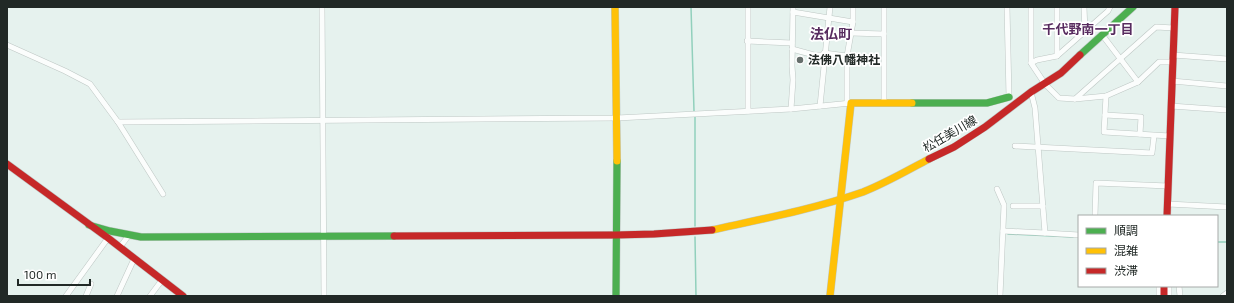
<svg xmlns="http://www.w3.org/2000/svg" width="1234" height="303" font-family="'Exo 2','Noto Sans JP',sans-serif">
<style>
.lines{fill:none;stroke-linecap:round;stroke-linejoin:round}
.stream{stroke:#91d0bc;stroke-width:1.5}
.street-casing{stroke:#bec7c4;stroke-width:6}
.fast-casing{stroke:#bec7c4;stroke-width:8}
.slow-casing{stroke:#bec7c4;stroke-width:8}
.jam-casing{stroke:#bec7c4;stroke-width:8}
.street{stroke:#fbfdfc;stroke-width:5}
.fast{stroke:#4caf50;stroke-width:7}
.slow{stroke:#ffc107;stroke-width:7}
.jam{stroke:#c62828;stroke-width:7}
.poi-dot{fill:#666f6c;stroke:#fff;stroke-width:1.5}
.labels{text-anchor:middle;stroke-width:3.5;stroke-linejoin:round;paint-order:stroke}
.poi-label{font-size:12px;font-weight:bold;fill:#212926;stroke:#fff;text-anchor:start}
.street-label{font-size:12px;fill:#212926;stroke:#fff}
.neighbourhood-label{font-size:13px;font-weight:bold;fill:#572b5f;stroke:#fff}
.quarter-label{font-size:14px;font-weight:bold;fill:#572b5f;stroke:#fff}
</style>
<rect width="100%" height="100%" fill="#e6f2ee"/>
<g class="lines">
<g class="stream">
<polyline points="691,7 694,111"/>
<polyline points="695,117 695,226"/>
<polyline points="1008,234 1073,237"/>
<polyline points="695,237 696,296"/>
<polyline points="1217,242 1227,242"/>
</g>
<defs>
<g id="street">
<polyline points="322,7 324,296"/>
<polyline points="748,7 748,111"/>
<polyline points="1007,7 1009,97"/>
<polyline points="1031,7 1031,63 1045,84 1059,98 1075,99 1106,96 1138,82 1159,62 1173,62"/>
<polyline points="1057,7 1057,56"/>
<polyline points="1084,7 1085,32"/>
<polyline points="793,12 853,22"/>
<polyline points="851,33 884,34"/>
<polyline points="1103,36 1138,82"/>
<polyline points="747,41 792,43"/>
<polyline points="7,45 65,71 90,84 118,122 617,118 791,109 851,103"/>
<polyline points="792,49 814,55 824,55"/>
<polyline points="824,53 847,56"/>
<polyline points="1173,55 1227,59"/>
<polyline points="1031,63 1037,60 1057,56 1108,11 1110,7"/>
<polyline points="1172,81 1227,86"/>
<polyline points="1031,92 1035,108 1045,233 1079,235"/>
<polyline points="1106,96 1104,132 1170,136"/>
<polyline points="1075,99 1156,27 1174,28"/>
<polyline points="847,103 847,56 853,22 853,7"/>
<polyline points="884,103 884,7"/>
<polyline points="820,106 830,7"/>
<polyline points="1171,106 1227,110"/>
<polyline points="791,109 793,80 792,66 793,7"/>
<polyline points="1105,115 1141,117 1140,134"/>
<polyline points="118,122 163,194"/>
<polyline points="1015,146 1152,153 1154,136"/>
<polyline points="997,189 1004,205 1000,296"/>
<polyline points="1168,204 1227,207"/>
<polyline points="1013,206 1043,206"/>
<polyline points="1095,216 1096,183 1168,186"/>
<polyline points="1003,231 1045,233"/>
<polyline points="120,247 129,235"/>
<polyline points="1179,286 1180,296"/>
<polyline points="66,296 108,238"/>
<polyline points="86,296 91,284"/>
<polyline points="117,296 134,259"/>
<polyline points="150,296 162,280"/>
<polyline points="1159,296 1159,286"/>
<polyline points="1169,296 1169,286"/>
<polyline points="1223,296 1227,293"/>
</g>
<g id="fast">
<polyline points="1080,55 1133,7"/>
<polyline points="912,103 987,103 1009,97"/>
<polyline points="89,225 110,231 141,237 394,236"/>
<polyline points="616,296 617,161"/>
</g>
<g id="slow">
<polyline points="615,7 617,161"/>
<path d="M712,230c50,-11 102,-21 151,-38 23,-9 45,-22 66,-33"/>
<polyline points="830,296 851,103 912,103"/>
</g>
<g id="jam">
<polyline points="929,159 954,147 985,127 1031,92 1061,73 1080,55"/>
<polyline points="7,164 108,238 183,296"/>
<polyline points="1167,216 1175,7"/>
<polyline points="394,236 616,235 654,234 712,230"/>
<polyline points="1164,286 1164,296"/>
</g>
</defs>
<use href="#street" class="street-casing"/>
<use href="#fast" class="fast-casing"/>
<use href="#slow" class="slow-casing"/>
<use href="#jam" class="jam-casing"/>
<use href="#street" class="street"/>
<use href="#fast" class="fast"/>
<use href="#slow" class="slow"/>
<use href="#jam" class="jam"/>
</g>
<circle class="poi-dot" cx="800" cy="60" r="4"/>
<g class="labels">
<g class="poi-label">
<text x="808" y="64">法佛八幡神社</text>
</g>
<g class="street-label">
<text transform="translate(950 134) rotate(-30)" y="4">松任美川線</text>
</g>
<g class="neighbourhood-label">
<text x="1088" y="34">千代野南一丁目</text>
</g>
<g class="quarter-label">
<text x="831" y="39">法仏町</text>
</g>
</g>
<rect width="1234" height="303" fill="none" stroke="#212926" stroke-width="16"/>
<rect x="1078" y="215" width="140" height="72" fill="#ffffff" stroke="#a6a9a8"/>
<rect x="1086" y="228" width="20" height="6" fill="#4caf50" stroke="#a6a9a8"/>
<text x="1114" y="235" font-size="12" fill="#212926">順調</text>
<rect x="1086" y="248" width="20" height="6" fill="#ffc107" stroke="#a6a9a8"/>
<text x="1114" y="255" font-size="12" fill="#212926">混雑</text>
<rect x="1086" y="268" width="20" height="6" fill="#c62828" stroke="#a6a9a8"/>
<text x="1114" y="275" font-size="12" fill="#212926">渋滞</text>
<path d="M18 279v6h72v-6" fill="none" stroke="#212926" stroke-width="2"/>
<text x="24" y="279" font-size="12" fill="#212926" stroke="#ffffff" stroke-width="3" paint-order="stroke">100 m</text>
</svg>
